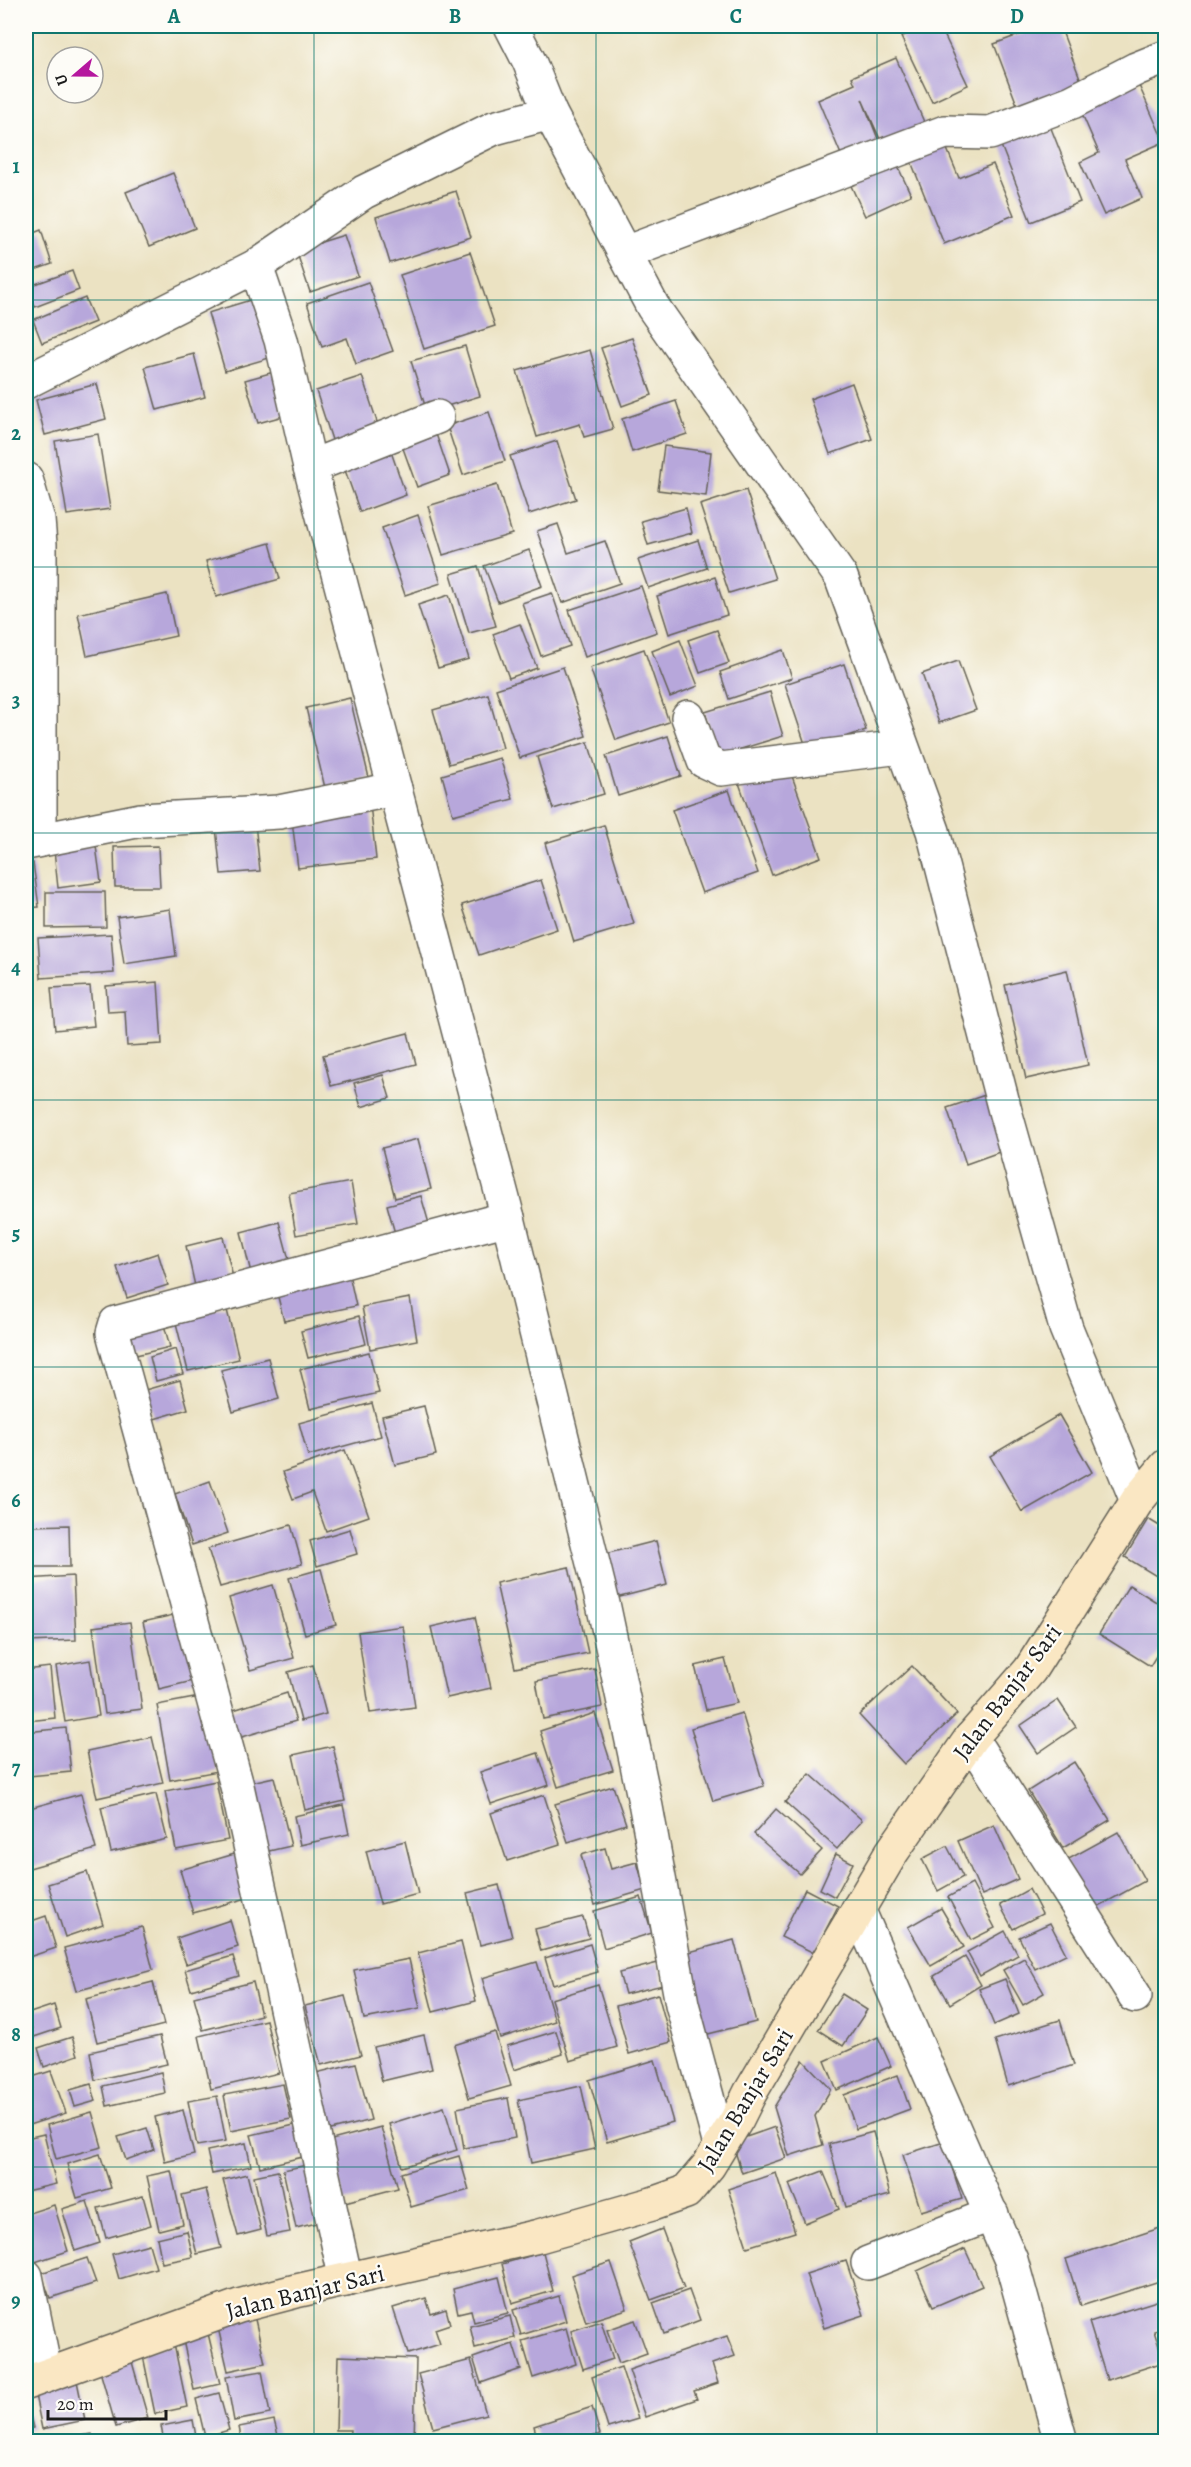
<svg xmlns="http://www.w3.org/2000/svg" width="1191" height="2467" font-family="Alegreya,serif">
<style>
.building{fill:#b7a7db}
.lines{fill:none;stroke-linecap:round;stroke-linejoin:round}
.street-casing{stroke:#646156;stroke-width:36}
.secondary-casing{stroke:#646156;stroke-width:36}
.street{stroke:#fff;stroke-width:33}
.secondary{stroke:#fae7c3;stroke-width:33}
.grid{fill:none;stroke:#0f766e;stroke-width:1.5;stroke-opacity:0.55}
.labels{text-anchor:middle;stroke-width:4.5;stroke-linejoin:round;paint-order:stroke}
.street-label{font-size:24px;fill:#1c1c1c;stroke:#fdfcf7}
.neatline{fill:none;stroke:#0f766e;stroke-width:2}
.grid-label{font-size:20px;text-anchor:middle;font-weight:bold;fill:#0f766e}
</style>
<rect width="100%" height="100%" fill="#fdfcf7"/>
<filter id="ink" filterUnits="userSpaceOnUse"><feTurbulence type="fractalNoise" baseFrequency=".0167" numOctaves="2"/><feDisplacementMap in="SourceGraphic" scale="12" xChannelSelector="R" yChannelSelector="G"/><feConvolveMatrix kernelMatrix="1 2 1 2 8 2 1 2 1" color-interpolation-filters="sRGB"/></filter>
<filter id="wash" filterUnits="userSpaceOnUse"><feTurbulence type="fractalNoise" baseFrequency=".008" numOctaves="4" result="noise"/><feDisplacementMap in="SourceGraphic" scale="24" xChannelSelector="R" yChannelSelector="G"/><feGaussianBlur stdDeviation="1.35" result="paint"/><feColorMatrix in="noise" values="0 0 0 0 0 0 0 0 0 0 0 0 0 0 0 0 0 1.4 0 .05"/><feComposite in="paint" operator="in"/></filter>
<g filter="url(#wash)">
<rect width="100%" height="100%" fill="#ebe2c2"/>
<g id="blocks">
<g class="building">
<polygon points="924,26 940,26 968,85 932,102 901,37"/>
<polygon points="1043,26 1060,26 1085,91 1021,115 994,44"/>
<polygon points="896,58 928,131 885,150 862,99 882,149 845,164 818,100 855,84 852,77"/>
<polygon points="1137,81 1164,142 1125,159 1142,198 1104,215 1080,162 1099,153 1079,107"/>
<polygon points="1049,123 1080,202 1031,222 1000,143"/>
<polygon points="945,144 959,178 993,164 1014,215 944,244 910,159"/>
<polygon points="893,156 911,195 865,216 847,177"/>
<polygon points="173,173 195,228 149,247 126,192"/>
<polygon points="456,191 471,237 390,263 376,217"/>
<polygon points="41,230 52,264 26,273 26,236"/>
<polygon points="344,235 358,276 310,292 296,250"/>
<polygon points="470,252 495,326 424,349 400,275"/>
<polygon points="72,271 79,290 35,307 27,287"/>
<polygon points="368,282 393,351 356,364 347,338 322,347 307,303"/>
<polygon points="85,298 95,322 42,343 33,320"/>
<polygon points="257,298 276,356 225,371 208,313"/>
<polygon points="632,338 652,395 622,406 601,348"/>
<polygon points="465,346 480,396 427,412 411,361"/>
<polygon points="590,350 613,429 584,437 580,424 537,437 517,371"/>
<polygon points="194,354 205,397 157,410 145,367"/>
<polygon points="281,370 294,413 258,423 245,380"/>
<polygon points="362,376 381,434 335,449 316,391"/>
<polygon points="852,383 872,439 830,454 810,399"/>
<polygon points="97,384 106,419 45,435 36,400"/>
<polygon points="676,401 687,434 632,452 622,419"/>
<polygon points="489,412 505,461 463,475 447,426"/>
<polygon points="434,428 450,475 417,487 400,440"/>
<polygon points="98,434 110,509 67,515 55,441"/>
<polygon points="557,441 576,499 529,514 510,456"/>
<polygon points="388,443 406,495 360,512 341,459"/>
<polygon points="664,446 711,452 706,496 658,490"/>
<polygon points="497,485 512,534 443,555 428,506"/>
<polygon points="746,490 775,579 729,593 700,505"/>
<polygon points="686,508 692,533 648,545 641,521"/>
<polygon points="418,515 441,583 405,595 382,528"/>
<polygon points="558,524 568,553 605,541 620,583 562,603 537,531"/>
<polygon points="698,540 707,568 648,588 638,560"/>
<polygon points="270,543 280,579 216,597 206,561"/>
<polygon points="529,550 542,586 498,602 484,566"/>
<polygon points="478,566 496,626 469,633 451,574"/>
<polygon points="715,577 727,615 669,634 657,596"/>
<polygon points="641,586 657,632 585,657 569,610"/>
<polygon points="552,593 570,646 541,656 522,603"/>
<polygon points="167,594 176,636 87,656 78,614"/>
<polygon points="449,595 469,659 438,668 418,605"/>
<polygon points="520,624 537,668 509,678 493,634"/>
<polygon points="717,630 729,663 700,673 688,640"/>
<polygon points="680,640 698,686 670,697 652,651"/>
<polygon points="644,649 669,722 616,740 590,668"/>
<polygon points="783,650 792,678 729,699 720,672"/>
<polygon points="958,661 976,710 939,723 922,674"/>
<polygon points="844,664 866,730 807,750 785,684"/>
<polygon points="563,667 586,736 520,758 496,689"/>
<polygon points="770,692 783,736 718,756 705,712"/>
<polygon points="488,694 503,748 449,764 433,710"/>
<polygon points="350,698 369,778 325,788 306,708"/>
<polygon points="668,736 681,776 618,796 606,756"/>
<polygon points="588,742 604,794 553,809 537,757"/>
<polygon points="500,758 513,799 453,815 442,775"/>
<polygon points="788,765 821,857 772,875 739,783"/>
<polygon points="729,790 758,873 702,893 672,810"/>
<polygon points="370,804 376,859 298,868 291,813"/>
<polygon points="255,823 260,871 221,874 216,828"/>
<polygon points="604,825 634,924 574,942 545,843"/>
<polygon points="96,846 101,882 58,888 54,850"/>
<polygon points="158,846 160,887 115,887 114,847"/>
<polygon points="33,863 39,907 26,908 26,865"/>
<polygon points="541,880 557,929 479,955 462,905"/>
<polygon points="46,892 105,892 106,927 46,928"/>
<polygon points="170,909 176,956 124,964 117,917"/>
<polygon points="111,934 114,973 41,978 38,938"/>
<polygon points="1067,970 1088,1065 1026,1079 1005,985"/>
<polygon points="158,982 162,1044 127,1046 125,1011 108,1012 106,986"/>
<polygon points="90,986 94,1026 55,1030 51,988"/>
<polygon points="408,1033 416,1064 331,1086 323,1055"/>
<polygon points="383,1075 390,1098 361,1107 354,1083"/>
<polygon points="985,1095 1005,1150 966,1164 947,1108"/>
<polygon points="418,1139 431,1189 395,1198 382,1148"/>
<polygon points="351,1182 358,1224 296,1235 289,1193"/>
<polygon points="421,1196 430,1227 396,1237 387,1205"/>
<polygon points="279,1222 291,1267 252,1277 241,1232"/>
<polygon points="223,1237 233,1277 195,1286 186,1246"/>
<polygon points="158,1253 168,1285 127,1298 117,1267"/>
<polygon points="349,1274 356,1306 284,1321 276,1289"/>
<polygon points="410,1298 417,1340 370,1349 362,1307"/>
<polygon points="226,1306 239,1359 188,1371 175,1319"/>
<polygon points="359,1316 366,1344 308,1358 301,1331"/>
<polygon points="163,1321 170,1347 136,1355 128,1329"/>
<polygon points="176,1349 183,1374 156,1381 150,1357"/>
<polygon points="369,1352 379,1393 310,1409 300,1369"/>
<polygon points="268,1358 279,1399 233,1412 221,1370"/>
<polygon points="180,1380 188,1409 154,1419 145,1390"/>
<polygon points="372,1403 381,1436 308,1456 299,1423"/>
<polygon points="424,1406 436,1455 395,1465 382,1416"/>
<polygon points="1059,1415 1092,1472 1022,1512 990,1456"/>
<polygon points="345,1450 369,1516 326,1531 312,1492 293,1499 283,1472"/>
<polygon points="210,1481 228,1533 192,1545 175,1494"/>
<polygon points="1148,1519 1166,1530 1166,1582 1125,1557"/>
<polygon points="69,1525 70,1567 32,1567 31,1526"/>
<polygon points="291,1525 302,1564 220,1587 208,1549"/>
<polygon points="350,1529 357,1554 317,1566 310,1541"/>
<polygon points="656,1541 667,1585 612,1599 601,1555"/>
<polygon points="569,1567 588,1653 515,1668 496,1583"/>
<polygon points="321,1569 336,1625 305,1634 289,1578"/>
<polygon points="73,1576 76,1640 28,1642 26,1579"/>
<polygon points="273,1585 294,1658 250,1670 229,1598"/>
<polygon points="1129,1585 1166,1608 1166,1640 1150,1666 1099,1634"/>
<polygon points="182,1613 197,1680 159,1689 143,1622"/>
<polygon points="475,1617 491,1688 447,1698 431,1627"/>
<polygon points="130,1622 142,1709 105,1714 93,1627"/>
<polygon points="403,1626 415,1707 370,1713 358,1632"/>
<polygon points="725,1659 737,1703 706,1710 695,1666"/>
<polygon points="90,1660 99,1716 65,1722 56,1666"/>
<polygon points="313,1665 326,1714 301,1721 288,1672"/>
<polygon points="912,1666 957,1714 904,1764 859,1715"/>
<polygon points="50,1667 55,1718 28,1721 26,1670"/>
<polygon points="595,1669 602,1707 543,1719 536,1681"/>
<polygon points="287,1693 296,1721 232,1740 224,1713"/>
<polygon points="205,1696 218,1771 170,1780 157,1705"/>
<polygon points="1058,1700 1076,1727 1038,1753 1020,1726"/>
<polygon points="595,1713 613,1770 558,1787 540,1731"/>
<polygon points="742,1713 764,1786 713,1801 691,1728"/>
<polygon points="66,1728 71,1772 29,1776 26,1732"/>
<polygon points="152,1737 163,1783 97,1798 87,1751"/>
<polygon points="333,1746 345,1801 305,1810 293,1755"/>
<polygon points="538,1753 549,1785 491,1804 480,1772"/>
<polygon points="1074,1762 1110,1820 1063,1848 1028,1791"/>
<polygon points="810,1774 862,1820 837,1849 785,1802"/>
<polygon points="274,1777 291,1846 260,1853 243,1784"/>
<polygon points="216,1781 228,1840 176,1850 165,1791"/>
<polygon points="613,1786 626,1824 568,1842 555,1804"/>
<polygon points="81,1794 96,1849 26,1869 26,1809"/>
<polygon points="156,1794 167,1839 111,1852 101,1807"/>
<polygon points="544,1795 560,1844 507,1861 491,1813"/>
<polygon points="343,1805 349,1834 300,1845 294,1816"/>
<polygon points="776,1809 822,1850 800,1874 754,1834"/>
<polygon points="994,1825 1018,1879 982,1895 958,1841"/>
<polygon points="1118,1832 1145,1881 1092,1910 1065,1861"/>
<polygon points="405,1841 418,1894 380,1904 366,1851"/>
<polygon points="947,1846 963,1877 938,1891 922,1859"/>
<polygon points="605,1848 611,1869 637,1862 645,1890 595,1905 581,1855"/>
<polygon points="238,1853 251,1897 193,1913 180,1870"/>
<polygon points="836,1854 853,1863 835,1897 820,1889"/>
<polygon points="87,1872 103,1924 65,1937 48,1884"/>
<polygon points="972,1884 995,1928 971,1940 948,1897"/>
<polygon points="499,1885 512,1937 480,1945 467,1893"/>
<polygon points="805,1889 838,1906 814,1953 781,1937"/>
<polygon points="1029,1889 1042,1914 1013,1929 1000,1905"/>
<polygon points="641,1897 652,1933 604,1948 594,1911"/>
<polygon points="941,1908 964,1947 931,1966 908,1927"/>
<polygon points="46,1916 56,1948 26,1958 26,1923"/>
<polygon points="583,1917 589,1938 541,1951 535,1929"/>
<polygon points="230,1920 238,1947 186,1964 177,1938"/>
<polygon points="1050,1923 1066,1954 1035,1969 1019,1937"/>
<polygon points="142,1927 153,1970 76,1991 64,1948"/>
<polygon points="1005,1931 1018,1955 980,1976 967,1952"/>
<polygon points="734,1940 756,2022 700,2036 678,1955"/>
<polygon points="461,1942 476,2001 433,2012 418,1953"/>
<polygon points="590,1944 598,1972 553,1985 545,1958"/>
<polygon points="233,1956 239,1976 191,1990 185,1970"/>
<polygon points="965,1957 981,1985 950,2004 934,1976"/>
<polygon points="1024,1958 1044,1993 1023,2005 1003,1970"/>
<polygon points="409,1959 420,2008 364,2019 354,1970"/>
<polygon points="537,1962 555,2021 500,2038 482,1978"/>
<polygon points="658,1963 663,1985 625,1994 619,1973"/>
<polygon points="1005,1979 1019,2014 994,2025 979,1989"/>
<polygon points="153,1982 164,2025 97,2042 86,1999"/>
<polygon points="253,1982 261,2015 203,2030 194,1997"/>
<polygon points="598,1985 617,2047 570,2061 551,1999"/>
<polygon points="658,1994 671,2042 629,2054 616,2006"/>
<polygon points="842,1994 867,2010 843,2046 818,2030"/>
<polygon points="345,1996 361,2055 321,2065 305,2006"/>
<polygon points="54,2005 61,2028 34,2037 27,2014"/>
<polygon points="266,2020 279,2073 211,2089 199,2036"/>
<polygon points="1060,2020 1074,2065 1008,2086 995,2040"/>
<polygon points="556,2031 563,2054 514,2070 507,2046"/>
<polygon points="495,2032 511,2086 469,2098 454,2045"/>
<polygon points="424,2035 432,2069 382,2081 374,2047"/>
<polygon points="160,2036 167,2064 95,2080 90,2052"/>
<polygon points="72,2037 78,2055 44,2067 38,2048"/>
<polygon points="878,2037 891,2066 837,2090 825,2061"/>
<polygon points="26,2040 33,2064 26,2066"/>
<polygon points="655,2060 673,2122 607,2142 589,2080"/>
<polygon points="803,2060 831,2089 815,2116 823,2145 789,2156 774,2107"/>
<polygon points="356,2063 371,2120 327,2131 312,2074"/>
<polygon points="51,2071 66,2113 26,2126 26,2079"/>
<polygon points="161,2072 165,2093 107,2106 103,2086"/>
<polygon points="898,2075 910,2109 856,2129 844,2095"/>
<polygon points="91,2084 96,2101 75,2107 70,2090"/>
<polygon points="283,2084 291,2119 231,2131 224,2095"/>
<polygon points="581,2086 595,2149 531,2163 518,2100"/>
<polygon points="217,2096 226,2141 197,2146 188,2101"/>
<polygon points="508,2098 515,2138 464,2148 457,2108"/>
<polygon points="444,2107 457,2150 402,2167 389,2124"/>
<polygon points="183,2110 194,2155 165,2162 155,2117"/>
<polygon points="92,2112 102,2147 56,2159 47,2125"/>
<polygon points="303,2123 311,2155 260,2167 251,2135"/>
<polygon points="381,2127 398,2188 345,2202 328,2141"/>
<polygon points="775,2127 786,2158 742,2173 732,2142"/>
<polygon points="147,2128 154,2150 126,2160 118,2137"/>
<polygon points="873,2132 890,2195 846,2207 829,2144"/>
<polygon points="44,2134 56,2184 26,2191 26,2138"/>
<polygon points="944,2142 962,2199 921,2211 903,2155"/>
<polygon points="246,2143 251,2166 212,2174 207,2151"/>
<polygon points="100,2154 111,2188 77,2198 67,2164"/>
<polygon points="459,2156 469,2190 411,2207 401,2173"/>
<polygon points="317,2163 329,2220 296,2228 283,2170"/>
<polygon points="171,2171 183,2224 159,2230 147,2176"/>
<polygon points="278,2171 290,2232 267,2236 254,2176"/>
<polygon points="823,2171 839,2209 805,2223 789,2184"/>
<polygon points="776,2173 795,2232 747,2247 728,2189"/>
<polygon points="247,2174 261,2230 238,2236 223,2180"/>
<polygon points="206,2189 221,2248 197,2254 182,2195"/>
<polygon points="143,2196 151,2225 106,2238 98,2208"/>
<polygon points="87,2201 100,2243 75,2251 62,2209"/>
<polygon points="54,2205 68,2251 29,2264 26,2251 26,2214"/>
<polygon points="1163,2227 1166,2236 1166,2279 1081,2306 1066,2259"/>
<polygon points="662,2229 684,2288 651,2300 629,2242"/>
<polygon points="187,2231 193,2257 162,2263 157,2238"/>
<polygon points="149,2244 156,2268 119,2279 112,2254"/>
<polygon points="965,2249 982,2286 933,2307 917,2271"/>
<polygon points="543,2252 553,2291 512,2303 502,2264"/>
<polygon points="87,2258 96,2283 50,2298 41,2273"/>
<polygon points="846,2261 864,2315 824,2328 806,2274"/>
<polygon points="611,2262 627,2309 586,2322 571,2275"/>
<polygon points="499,2277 508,2313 474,2322 471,2310 458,2313 453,2289"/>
<polygon points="689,2290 700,2320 664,2334 653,2303"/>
<polygon points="559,2296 566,2321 521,2335 513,2310"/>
<polygon points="426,2298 431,2314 446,2309 450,2324 435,2329 440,2344 408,2354 393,2308"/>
<polygon points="1166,2298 1166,2328 1154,2331 1164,2362 1107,2380 1089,2322"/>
<polygon points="254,2315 265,2363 228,2371 217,2323"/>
<polygon points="510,2316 515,2338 475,2348 470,2326"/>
<polygon points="635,2320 647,2353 619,2363 607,2330"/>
<polygon points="601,2321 613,2359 583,2369 571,2331"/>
<polygon points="566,2328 576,2364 533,2378 522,2341"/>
<polygon points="207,2329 220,2384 194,2390 182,2336"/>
<polygon points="727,2336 735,2356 712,2364 718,2383 694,2391 697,2399 645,2417 629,2370"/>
<polygon points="174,2344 187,2407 155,2414 142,2351"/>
<polygon points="513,2344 521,2369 481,2383 473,2358"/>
<polygon points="130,2355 148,2418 116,2427 98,2364"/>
<polygon points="338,2356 416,2359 414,2442 349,2442 350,2430 336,2430"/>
<polygon points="471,2360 486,2414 433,2428 418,2374"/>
<polygon points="621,2367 638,2419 608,2428 592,2377"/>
<polygon points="262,2371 270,2414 234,2421 226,2377"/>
<polygon points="77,2381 85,2420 42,2429 34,2390"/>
<polygon points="219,2393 229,2430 205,2437 196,2399"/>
<polygon points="26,2399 33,2428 26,2430"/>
<polygon points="592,2407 600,2434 576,2442 538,2442 534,2426"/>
<polygon points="193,2420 197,2442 164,2442 161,2426"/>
<polygon points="274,2420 279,2439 242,2442 239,2427"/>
<polygon points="92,2434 93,2442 52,2442 52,2440"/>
</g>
</g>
</g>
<g filter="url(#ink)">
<use href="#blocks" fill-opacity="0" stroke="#646156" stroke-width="1.5"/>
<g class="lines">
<defs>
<g id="street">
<polyline points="511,26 529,61 550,113 653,307 841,577 933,831 1005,1111 1066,1328 1137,1501"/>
<polyline points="625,253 945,132 990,133 1072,102 1136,69 1166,57"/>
<polyline points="256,266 281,340 310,467 508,1218 604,1608 646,1807 682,2004 720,2145"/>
<polyline points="26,382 256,266 364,192 494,128 550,113"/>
<polyline points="310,467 437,417"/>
<polyline points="26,479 38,520 40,544 40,839"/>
<polyline points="688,717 704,761 721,769 901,747"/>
<polyline points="26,843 141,820 279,812 395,789"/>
<polyline points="971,1738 1135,1996"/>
<polyline points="858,1909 1011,2260 1061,2442"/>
<polyline points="868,2263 992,2214"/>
<polyline points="26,2276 46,2376"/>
<polyline points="346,2280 237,1786 113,1333 116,1323 508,1218"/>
</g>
<polyline id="secondary" points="26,2383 239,2306 296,2291 539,2236 652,2204 686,2192 709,2165 737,2119 750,2093 892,1852 971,1738 1030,1670 1137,1501 1166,1466"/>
</defs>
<use href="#street" class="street-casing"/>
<use href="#secondary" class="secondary-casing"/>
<use href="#street" class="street"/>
<use href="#secondary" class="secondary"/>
</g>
</g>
<path class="grid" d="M314,26v2416M596,26v2416M877,26v2416M26,300h1140M26,567h1140M26,833h1140M26,1100h1140M26,1367h1140M26,1634h1140M26,1900h1140M26,2167h1140"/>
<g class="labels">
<g class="street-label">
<text transform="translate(1007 1692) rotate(-53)" y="8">Jalan Banjar Sari</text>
<text transform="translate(745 2100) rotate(-59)" y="8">Jalan Banjar Sari</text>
<text transform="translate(305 2292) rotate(-14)" y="8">Jalan Banjar Sari</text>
</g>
</g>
<rect width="1191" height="2467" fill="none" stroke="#fdfcf7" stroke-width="66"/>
<g transform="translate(75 75) rotate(250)"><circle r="28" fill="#fdfcf7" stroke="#a3a29f" stroke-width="1.5"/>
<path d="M0-4.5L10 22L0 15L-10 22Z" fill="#b5179e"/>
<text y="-9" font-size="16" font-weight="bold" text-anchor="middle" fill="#1c1c1c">U</text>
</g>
<path d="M48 2410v9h118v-9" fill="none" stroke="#1c1c1c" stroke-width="3"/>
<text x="57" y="2410" font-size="18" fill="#1c1c1c" stroke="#fdfcf7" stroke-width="4.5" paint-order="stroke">20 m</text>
<rect x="33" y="33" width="1125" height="2401" class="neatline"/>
<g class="grid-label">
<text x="174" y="23">A</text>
<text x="455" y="23">B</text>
<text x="736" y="23">C</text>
<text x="1017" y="23">D</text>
<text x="16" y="173">1</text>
<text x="16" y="440">2</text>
<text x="16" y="707">3</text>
<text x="16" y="974">4</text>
<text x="16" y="1240">5</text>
<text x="16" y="1507">6</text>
<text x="16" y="1774">7</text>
<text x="16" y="2041">8</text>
<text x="16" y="2307">9</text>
</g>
</svg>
